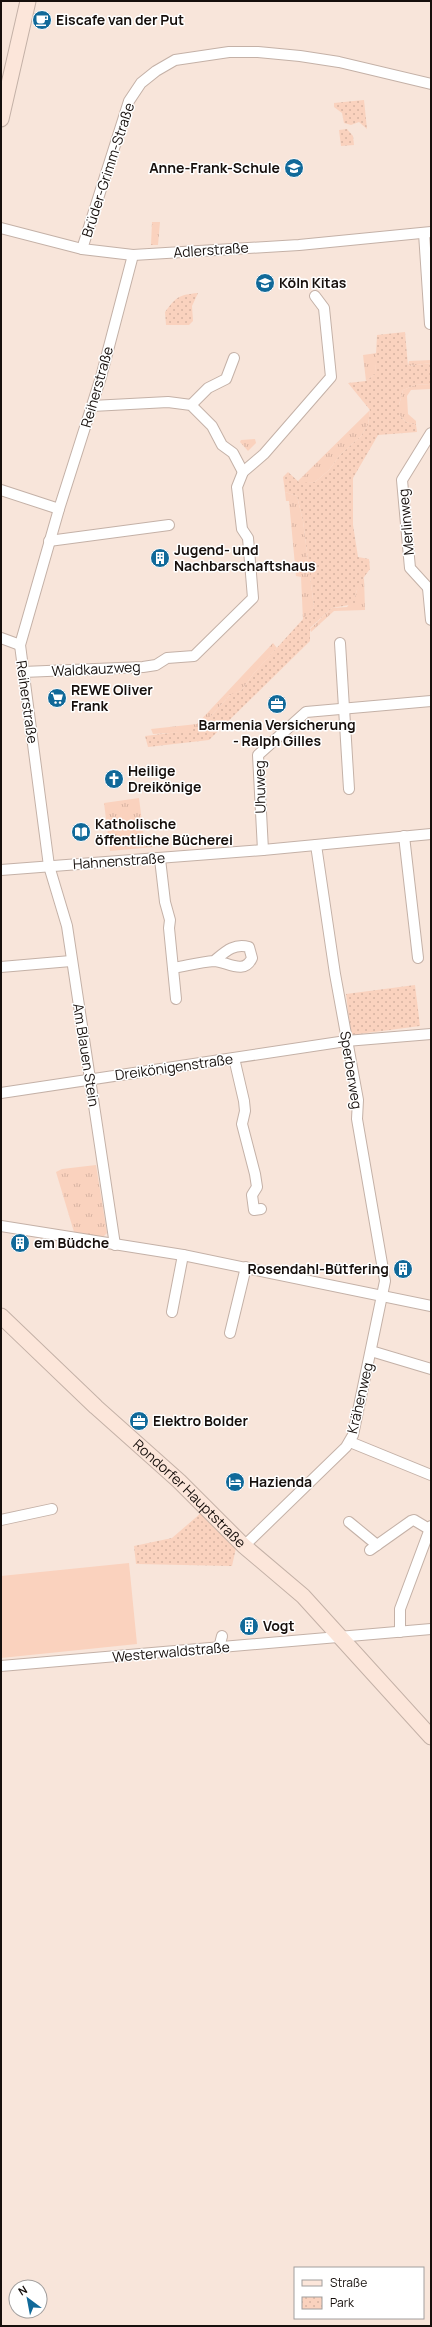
<svg xmlns="http://www.w3.org/2000/svg" width="432" height="2327" font-family="Manrope,sans-serif">
<style>
.grass{fill:url(#grass-tufts)}
.park{fill:url(#park-dots)}
.pitch{fill:#fad2be}
.lines{fill:none;stroke-linecap:round;stroke-linejoin:round}
.street-casing{stroke:#c4b1a7;stroke-width:12}
.secondary-casing{stroke:#c4b1a7;stroke-width:17}
.street{stroke:#fff;stroke-width:10}
.secondary{stroke:#fce6da;stroke-width:15}
.labels{text-anchor:middle;stroke-width:3;stroke-linejoin:round;paint-order:stroke}
.poi-label{font-size:14px;font-weight:bold;fill:#160f0c;stroke:#fff;text-anchor:start}
.street-label{font-size:14px;fill:#160f0c;stroke:#fff}
</style>
<defs>
<pattern id="grass-tufts" width="24" height="20" patternUnits="userSpaceOnUse"><rect width="24" height="20" fill="#fad2be"/><path d="M3 7l-1-3M5 7V3M7 7l1-3M15 17l-1-3M17 17v-4M19 17l1-3" fill="none" stroke="#d6b3a2"/></pattern>
<pattern id="park-dots" width="8" height="8" patternUnits="userSpaceOnUse"><rect width="8" height="8" fill="#fad2be"/><path d="M2 2h.1M6 6h.1" fill="none" stroke="#d6b3a2" stroke-width="1.8" stroke-linecap="round"/></pattern>
</defs>
<rect width="100%" height="100%" fill="#f8e5da"/>
<g class="grass">
<polygon points="152,222 160,222 158,245 151,245"/>
<polygon points="377,353 375,374 366,381 363,355"/>
<polygon points="431,360 431,363 408,366 409,361"/>
<polygon points="431,384 431,389 411,390 407,396 408,414 416,421 416,425 406,422 399,415 399,405 403,390 415,385"/>
<polygon points="370,410 368,425 361,436 340,455 329,470 315,482 300,484 298,481"/>
<polygon points="255,439 256,443 248,451 240,442 241,440"/>
<polygon points="285,492 297,496 303,521 314,607 303,620 301,577 296,576 289,501 286,501"/>
<polygon points="364,578 365,610 334,611 311,632 310,629 332,608 347,607 355,597 359,582"/>
<polygon points="273,643 277,648 254,673 241,691 230,695 202,726 187,732 153,734 151,729 197,724"/>
<polygon points="139,798 144,838 151,837 154,847 110,851 104,803"/>
<polygon points="96,1165 107,1233 103,1237 74,1232 56,1172 62,1169"/>
</g>
<g class="park">
<polygon points="364,100 367,129 359,122 351,125 344,123 342,113 334,107 334,103"/>
<polygon points="347,129 353,136 354,145 341,146 339,130"/>
<path d="M198,293l-6,13 1,15 -4,4h-23l-1,-13c12,-16 14,-17 33,-19z"/>
<path d="M405,332l3,34 23,-3v21l-16,1 -12,5 -4,15v10l7,7 10,3 1,7 -39,3 -25,43v47l5,32 11,2 1,10c-8,11 -16,20 -15,35l-23,4 -22,20v13l-101,99 -61,7 -3,-11 42,-5 15,-5 29,-32 10,-3 13,-18 60,-66 -11,-86 -6,-25 -12,-4 -2,-15 5,-5 12,11 15,-1 14,-12 11,-15 21,-19 7,-11 2,-15 -22,-27 18,-2 9,-7 2,-39z"/>
<polygon points="415,985 420,1026 351,1035 346,994"/>
<polygon points="201,1513 236,1548 232,1566 136,1564 134,1546 172,1538"/>
</g>
<polygon class="pitch" points="129,1563 137,1644 1,1658 1,1576"/>
<g class="lines">
<defs>
<g id="street">
<polyline points="1,228 82,249 133,255 299,245 431,232"/>
<polyline points="424,233 430,324"/>
<polyline points="82,249 129,101 141,83 156,71 175,60 229,52 258,52 300,56 339,62 431,84"/>
<polyline points="191,405 208,388 226,379 234,358"/>
<polyline points="92,406 168,402 191,405 212,426 222,445 233,453 243,472"/>
<polyline points="431,433 402,480 410,568 431,591"/>
<polyline points="1,490 59,509"/>
<polyline points="49,541 169,525"/>
<polyline points="428,588 431,620"/>
<polyline points="1,638 20,645"/>
<polyline points="340,643 349,789"/>
<polyline points="23,672 143,667 156,665 167,658 194,656 253,598 248,538 242,529 237,487 243,472 264,454 331,377 324,308 315,296"/>
<polyline points="404,836 418,958"/>
<polyline points="263,850 258,755 306,712 431,701"/>
<polyline points="160,859 165,902 170,920 169,928 176,999"/>
<polyline points="1,870 263,850 431,834"/>
<polyline points="1,967 71,961"/>
<path d="M173,968c13,-2 27,-6 41,-7 12,0 30,15 38,-3l-3,-11c-16,-4 -24,5 -35,14"/>
<polyline points="234,1058 244,1101 245,1111 242,1124 255,1174 257,1187 252,1195 254,1210 261,1209"/>
<polyline points="1,1093 346,1041 431,1034"/>
<polyline points="1,1226 183,1255 431,1306"/>
<polyline points="115,1245 67,926 49,866 20,645 59,509 101,377 133,255"/>
<polyline points="172,1312 183,1255"/>
<polyline points="230,1333 246,1267"/>
<polyline points="371,1351 431,1369"/>
<polyline points="350,1442 431,1475"/>
<polyline points="1,1520 52,1509"/>
<polyline points="349,1522 377,1545"/>
<polyline points="244,1546 346,1447 353,1435 385,1281 357,1119 358,1100 335,974 316,845"/>
<polyline points="370,1550 411,1521 414,1520 429,1529"/>
<polyline points="400,1632 400,1609 431,1526"/>
<polyline points="219,1648 222,1636"/>
<polyline points="1,1666 431,1629"/>
</g>
<g id="secondary">
<polyline points="1,119 28,1"/>
<path id="s1" d="M1,1316l95,91 83,74 65,65 59,50 128,141"/>
</g>
</defs>
<use href="#street" class="street-casing"/>
<use href="#secondary" class="secondary-casing"/>
<use href="#street" class="street"/>
<use href="#secondary" class="secondary"/>
</g>
<defs>
<symbol id="cafe-disc" viewBox="-11 -11 22 22"><circle r="9.5" fill="#116999" stroke="#fff"/><path d="M-5.5-4.5H6V0H3Q3 3.5 0 3.5H-2.5Q-5.5 3.5-5.5 0ZM3-3.2v2h1.7v-2ZM-6 4.5H4V6H-6Z" fill="#fff"/></symbol>
<symbol id="school-disc" viewBox="-11 -11 22 22"><circle r="9.5" fill="#116999" stroke="#fff"/><path d="M0-5L7-2L0 1L-7-2ZM-4 1L0 2.5L4 1V4Q0 6-4 4Z" fill="#fff"/></symbol>
<symbol id="building-disc" viewBox="-11 -11 22 22"><circle r="9.5" fill="#116999" stroke="#fff"/><path d="M-4-6H4V6H1V3H-1V6H-4ZM-2.5-4.3h1.7v1.8h-1.7ZM.8-4.3h1.7v1.8H.8ZM-2.5-1h1.7V.8h-1.7ZM.8-1h1.7V.8H.8Z" fill="#fff"/></symbol>
<symbol id="supermarket-disc" viewBox="-11 -11 22 22"><circle r="9.5" fill="#116999" stroke="#fff"/><path d="M-6-5.5h2.5l.6 2H6L4.5 2H-2.5L-4.4-4H-6ZM-1.5 3.2a1.3 1.3 0 1 0 .1 0ZM3 3.2a1.3 1.3 0 1 0 .1 0Z" fill="#fff"/></symbol>
<symbol id="office-disc" viewBox="-11 -11 22 22"><circle r="9.5" fill="#116999" stroke="#fff"/><path d="M-6-3h4V-5.5h4V-3h4V5H-6ZM-1-4.5V-3h2v-1.5ZM-6 0V1H6V0Z" fill="#fff"/></symbol>
<symbol id="church-disc" viewBox="-11 -11 22 22"><circle r="9.5" fill="#116999" stroke="#fff"/><path d="M-1.2-6h2.4v3.5h3.3v2.4h-3.3V6h-2.4V-.1h-3.3v-2.4h3.3Z" fill="#fff"/></symbol>
<symbol id="library-disc" viewBox="-11 -11 22 22"><circle r="9.5" fill="#116999" stroke="#fff"/><path d="M-6-4Q-3-5.5-.7-3.5V5Q-3 3-6 4ZM6-4Q3-5.5 .7-3.5V5Q3 3 6 4Z" fill="#fff"/></symbol>
<symbol id="hotel-disc" viewBox="-11 -11 22 22"><circle r="9.5" fill="#116999" stroke="#fff"/><path d="M-6-4.5h1.5V1H6V5H4.5V3h-9V5H-6ZM-4 0a1.8 1.8 0 1 1 3.6 0ZM.5 0V-2.5h3Q6-2.5 6 0Z" fill="#fff"/></symbol>
</defs>
<g fill-rule="evenodd">
<use href="#cafe-disc" x="31" y="9" width="22" height="22"/>
<use href="#school-disc" x="283" y="157" width="22" height="22"/>
<use href="#school-disc" x="254" y="272" width="22" height="22"/>
<use href="#building-disc" x="149" y="547" width="22" height="22"/>
<use href="#supermarket-disc" x="46" y="687" width="22" height="22"/>
<use href="#office-disc" x="266" y="693" width="22" height="22"/>
<use href="#church-disc" x="103" y="768" width="22" height="22"/>
<use href="#library-disc" x="70" y="821" width="22" height="22"/>
<use href="#building-disc" x="9" y="1232" width="22" height="22"/>
<use href="#building-disc" x="392" y="1258" width="22" height="22"/>
<use href="#office-disc" x="128" y="1410" width="22" height="22"/>
<use href="#hotel-disc" x="224" y="1471" width="22" height="22"/>
<use href="#building-disc" x="238" y="1615" width="22" height="22"/>
</g>
<g class="labels">
<g class="poi-label">
<text x="56" y="25">Eiscafe van der Put</text>
<text x="280" y="173" text-anchor="end">Anne-Frank-Schule</text>
<text x="279" y="288">Köln Kitas</text>
<text x="174" y="555">Jugend- und<tspan x="174" dy="16">Nachbarschaftshaus</tspan></text>
<text x="71" y="695">REWE Oliver<tspan x="71" dy="16">Frank</tspan></text>
<text x="277" y="730" text-anchor="middle">Barmenia Versicherung<tspan x="277" dy="16">- Ralph Gilles</tspan></text>
<text x="128" y="776">Heilige<tspan x="128" dy="16">Dreikönige</tspan></text>
<text x="95" y="829">Katholische<tspan x="95" dy="16">öffentliche Bücherei</tspan></text>
<text x="34" y="1248">em Büdche</text>
<text x="389" y="1274" text-anchor="end">Rosendahl-Bütfering</text>
<text x="153" y="1426">Elektro Bolder</text>
<text x="249" y="1487">Hazienda</text>
<text x="263" y="1631">Vogt</text>
</g>
<g class="street-label">
<text transform="translate(108 170) rotate(-72)" y="5">Brüder-Grimm-Straße</text>
<text transform="translate(211 250) rotate(-4)" y="5">Adlerstraße</text>
<text transform="translate(97 387) rotate(-74)" y="5">Reiherstraße</text>
<text transform="translate(406 522) rotate(-95)" y="5">Merlinweg</text>
<text transform="translate(96 669) rotate(-3)" y="5">Waldkauzweg</text>
<text transform="translate(27 702) rotate(82)" y="5">Reiherstraße</text>
<text transform="translate(260 787) rotate(-91)" y="5">Uhuweg</text>
<text transform="translate(119 861) rotate(-4)" y="5">Hahnenstraße</text>
<text transform="translate(86 1055) rotate(81)" y="5">Am Blauen Stein</text>
<text transform="translate(174 1067) rotate(-8)" y="5">Dreikönigenstraße</text>
<text transform="translate(351 1070) rotate(81)" y="5">Sperberweg</text>
<text transform="translate(360 1398) rotate(-77)" y="5">Krähenweg</text>
<text dy="5" stroke="none"><textPath href="#s1" startOffset="259">Rondorfer Hauptstraße</textPath></text>
<text transform="translate(171 1652) rotate(-5)" y="5">Westerwaldstraße</text>
</g>
</g>
<rect width="432" height="2327" fill="none" stroke="#160f0c" stroke-width="4"/>
<rect x="294" y="2267" width="130" height="52" fill="#ffffff" stroke="#a29f9e"/>
<rect x="302" y="2280" width="20" height="6" fill="#fce6da" stroke="#a29f9e"/>
<text x="330" y="2287" font-size="12" fill="#160f0c">Straße</text>
<rect x="302" y="2297" width="20" height="12" fill="url(#park-dots)" stroke="#a29f9e"/>
<text x="330" y="2307" font-size="12" fill="#160f0c">Park</text>
<g transform="translate(28 2299) rotate(328)"><circle r="19" fill="#ffffff" stroke="#a29f9e"/>
<path d="M0-3L7 15L0 10L-7 15Z" fill="#116999"/>
<text y="-6" font-size="11" font-weight="bold" text-anchor="middle" fill="#160f0c">N</text>
</g>
</svg>
